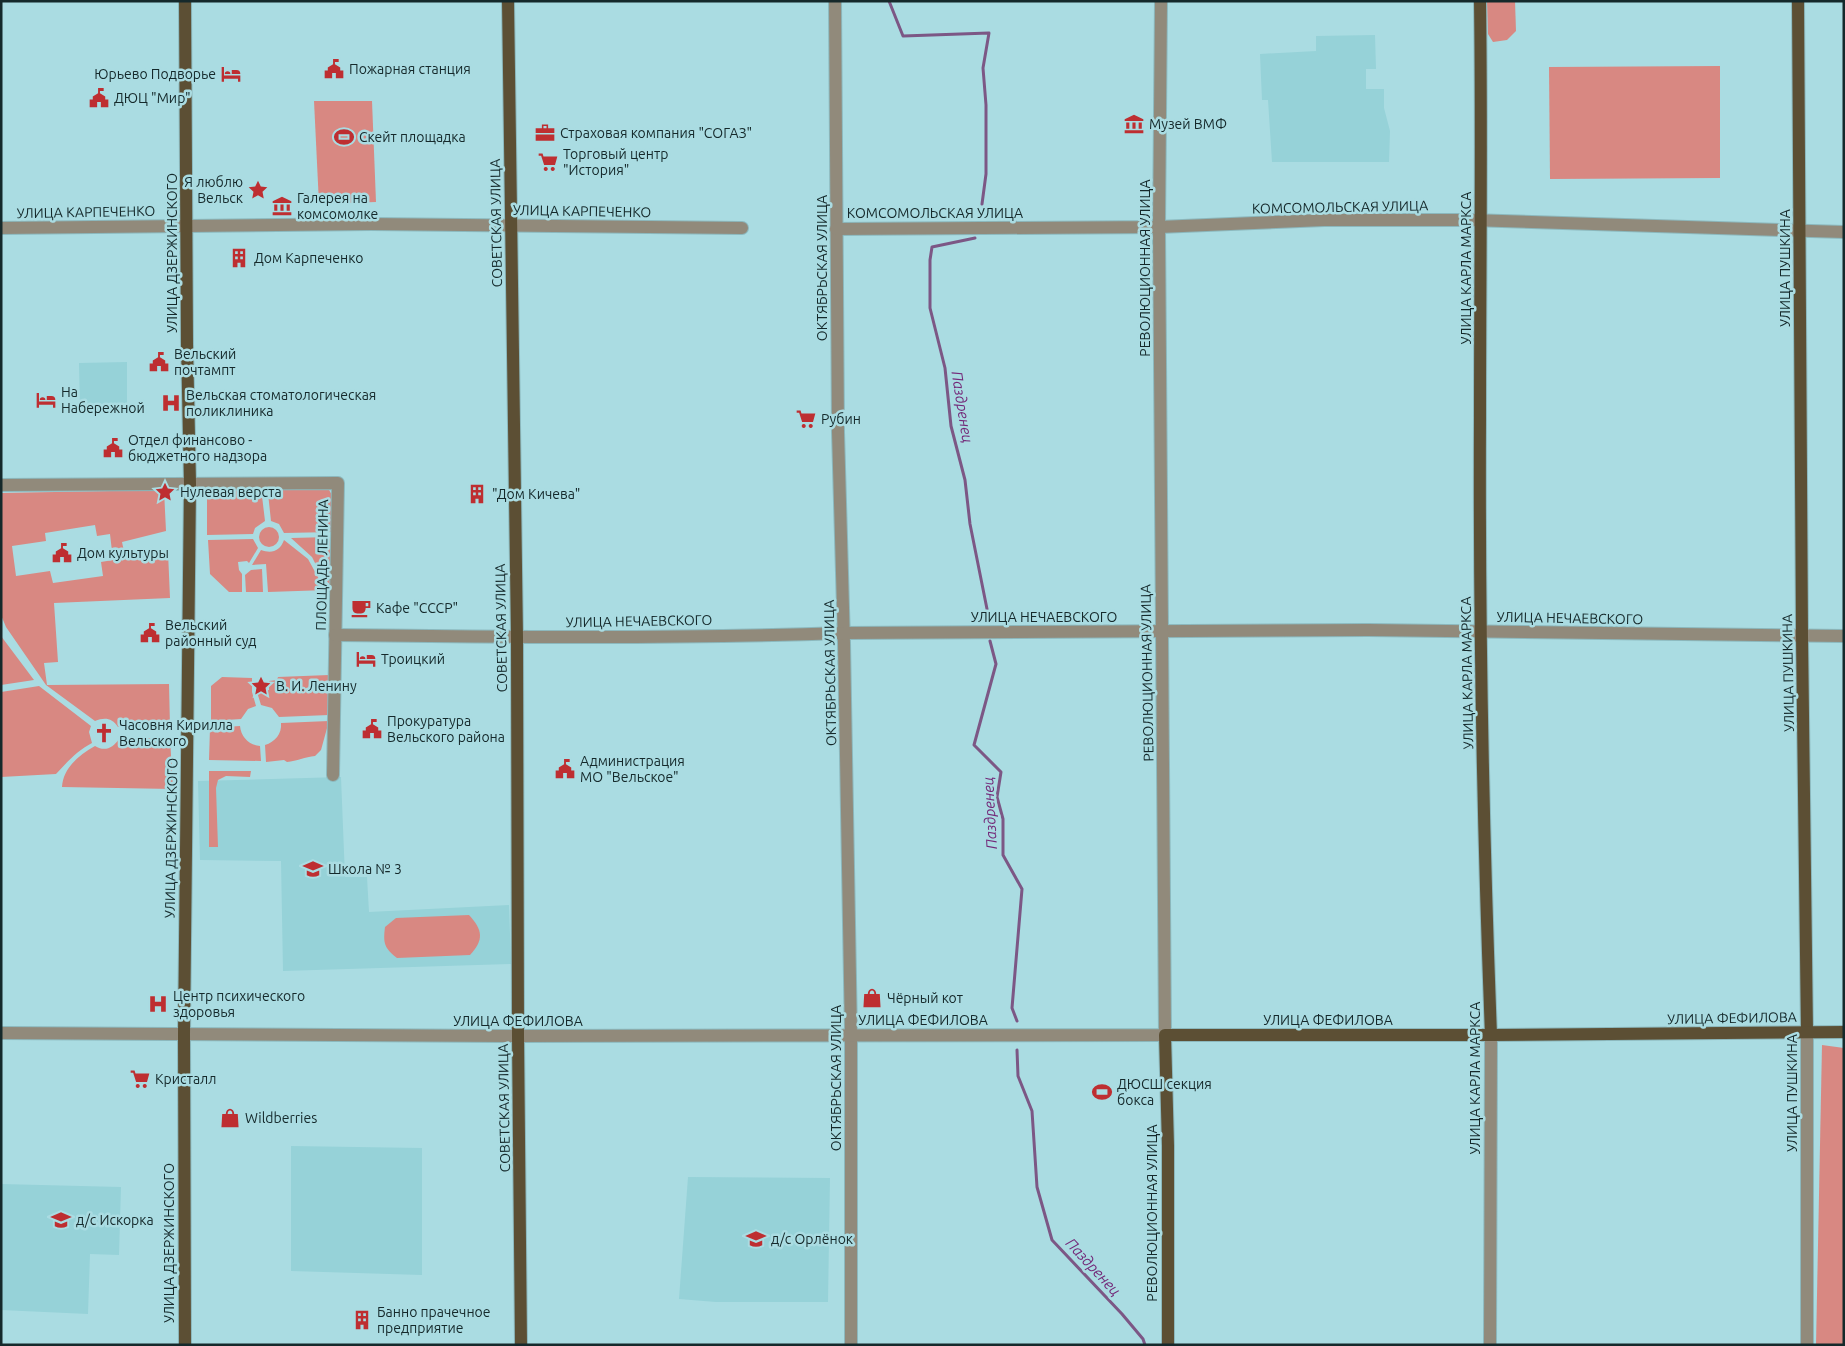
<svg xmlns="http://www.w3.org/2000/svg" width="1845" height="1346" font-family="Ubuntu,sans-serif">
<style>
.built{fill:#96d2d8}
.green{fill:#d88882;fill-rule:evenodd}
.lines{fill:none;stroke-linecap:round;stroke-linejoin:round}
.stream{stroke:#7c5785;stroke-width:3}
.minor-casing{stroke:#8cb8bd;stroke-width:14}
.major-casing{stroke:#8cb8bd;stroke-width:14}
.minor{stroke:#918a7b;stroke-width:12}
.major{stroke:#5c4f34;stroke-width:12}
.labels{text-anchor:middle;stroke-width:5;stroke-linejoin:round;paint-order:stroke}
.poi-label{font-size:14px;fill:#15292b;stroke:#aadce2;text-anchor:start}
.street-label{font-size:14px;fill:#15292b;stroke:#aadce2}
.water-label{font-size:15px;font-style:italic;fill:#732878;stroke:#aadce2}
</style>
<rect width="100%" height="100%" fill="#aadce2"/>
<g class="built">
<polygon points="1375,35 1376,69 1366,69 1366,89 1384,89 1384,108 1390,131 1389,162 1272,162 1268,100 1262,100 1260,54 1316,51 1316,36"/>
<polygon points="127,362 127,408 80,409 79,363"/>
<polygon points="341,777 345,877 367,877 369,912 509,905 511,964 283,971 281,861 200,860 198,781"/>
<polygon points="291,1146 422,1148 422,1275 291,1271"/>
<polygon points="688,1177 830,1178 828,1302 716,1302 679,1299"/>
<polygon points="1,1184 121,1187 119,1255 90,1254 88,1314 1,1310"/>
</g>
<g class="green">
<polygon points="1487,1 1515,1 1516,31 1507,40 1493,42 1488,34"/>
<polygon points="1720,66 1720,178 1550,179 1549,67"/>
<polygon points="314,101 372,101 376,202 319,204"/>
<polygon points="248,487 262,496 265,521 255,528 253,534 207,535 207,488"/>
<polygon points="270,487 328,488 334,499 333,532 284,533 279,524 271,521 268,493"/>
<path d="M164,490l2,41 -44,11 3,14 43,-4 2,46 -116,5 4,59 -14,1 3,22 122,-1 1,43h-52c-6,-9 -13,-10 -23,-6l-49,-36 -40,-58 -5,-12v-122zM95,525l2,11 13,-2 3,26 -12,2 2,14 -50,7 -3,-12 -34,5 -4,-30 34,-5 -1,-8z"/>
<circle cx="269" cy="537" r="10"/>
<polygon points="330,537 332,587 320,573 312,557 291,538"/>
<polygon points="253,539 258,548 249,563 247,561 238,562 239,570 242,574 242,592 229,592 210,574 208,540"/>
<path d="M284,540l24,19 11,20 8,11 -59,2 -2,-28 -14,1 9,-15c11,4 19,1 23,-10z"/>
<polygon points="262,569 263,592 246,592 245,575 251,570"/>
<polygon points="1,636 34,680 1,685"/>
<polygon points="329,675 329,715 279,717 272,708 261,705 257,692 269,690 269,681 277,680 278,677"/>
<polygon points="222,677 252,678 252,692 256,706 248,709 241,719 211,721 211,686"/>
<path d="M39,686l52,40 -2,6 3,11c-15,8 -25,19 -36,31l-55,3v-85z"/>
<path d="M329,721l-8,29 -6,6c-10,1 -18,5 -28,6l-3,-2 -18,2 -1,-17c10,-3 17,-11 16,-22z"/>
<path d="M240,726c1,11 9,19 20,20l1,15 -52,-1 1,-32z"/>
<path d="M170,738l3,51 -111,-2c1,-19 17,-32 33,-41 10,6 18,2 24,-7z"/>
<polygon points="209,771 251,771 250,777 226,776 218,780 216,788 218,847 209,847"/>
<path d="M469,915c14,15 15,25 1,40l-73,3c-13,-10 -14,-15 -12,-31l11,-9z"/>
<polygon points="1822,1045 1844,1048 1844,1345 1816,1345"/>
</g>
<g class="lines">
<g class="stream">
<polyline points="889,1 903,36 989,33 983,68 986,105 986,174 982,204"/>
<polyline points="975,238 932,247 930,260 930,308 945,368 951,426 965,480 970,524 988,614"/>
<polyline points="990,641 996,664 974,745 1001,772 997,797 1003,819 1003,855 1022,889 1012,1008 1017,1021"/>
<polyline points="1017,1050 1018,1076 1032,1111 1037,1187 1052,1240 1122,1314 1143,1339 1145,1345"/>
</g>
<defs>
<g id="minor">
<polyline points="835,1 838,432 844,643 851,1035 851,1345"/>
<polyline points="1,228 371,224 742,228"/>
<polyline points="836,229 1159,227 1324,220 1470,220 1844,232"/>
<polyline points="1,485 338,483 333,775"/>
<path d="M335,635c170,2 339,4 509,-2l524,-3 476,6"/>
<polyline points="1807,1032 1807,1345"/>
<polyline points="1,1033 506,1036 1165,1035 1159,227 1161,1"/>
<polyline points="1490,1345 1491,1035"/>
</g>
<g id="major">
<polyline points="508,1 517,637 518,1036 521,1345"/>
<path d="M1480,1c2,139 0,277 0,416 -1,206 3,412 11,618"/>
<polyline points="1798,1 1802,636 1807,1032"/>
<polyline points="185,1345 184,1034 190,484 187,344 185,1"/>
<polyline points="1168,1345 1168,1146 1165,1035 1491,1035 1844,1032"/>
</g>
</defs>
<use href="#minor" class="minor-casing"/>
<use href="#major" class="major-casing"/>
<use href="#minor" class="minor"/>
<use href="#major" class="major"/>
</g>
<defs>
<symbol id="civic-bare" viewBox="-9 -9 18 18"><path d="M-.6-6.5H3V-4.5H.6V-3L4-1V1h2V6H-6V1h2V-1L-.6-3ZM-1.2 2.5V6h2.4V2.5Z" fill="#be2e31" stroke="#aadce2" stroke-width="2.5" paint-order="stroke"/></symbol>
<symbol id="hotel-bare" viewBox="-9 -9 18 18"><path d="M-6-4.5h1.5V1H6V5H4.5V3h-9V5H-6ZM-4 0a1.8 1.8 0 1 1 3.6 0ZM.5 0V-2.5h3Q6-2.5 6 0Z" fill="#be2e31" stroke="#aadce2" stroke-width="2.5" paint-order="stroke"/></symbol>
<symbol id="museum-bare" viewBox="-9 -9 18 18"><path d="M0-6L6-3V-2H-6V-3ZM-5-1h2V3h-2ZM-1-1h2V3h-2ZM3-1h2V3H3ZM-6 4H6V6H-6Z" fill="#be2e31" stroke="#aadce2" stroke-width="2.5" paint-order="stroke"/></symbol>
<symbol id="office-bare" viewBox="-9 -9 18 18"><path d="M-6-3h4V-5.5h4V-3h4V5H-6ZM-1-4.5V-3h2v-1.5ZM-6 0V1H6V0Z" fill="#be2e31" stroke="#aadce2" stroke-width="2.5" paint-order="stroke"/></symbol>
<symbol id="stadium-bare" viewBox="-9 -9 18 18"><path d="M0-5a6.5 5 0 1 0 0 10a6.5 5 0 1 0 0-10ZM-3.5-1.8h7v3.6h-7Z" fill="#be2e31" stroke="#aadce2" stroke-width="2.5" paint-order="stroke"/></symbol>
<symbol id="supermarket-bare" viewBox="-9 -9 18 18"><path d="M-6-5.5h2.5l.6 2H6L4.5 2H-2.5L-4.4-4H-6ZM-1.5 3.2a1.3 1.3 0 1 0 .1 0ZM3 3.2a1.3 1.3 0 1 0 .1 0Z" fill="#be2e31" stroke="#aadce2" stroke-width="2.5" paint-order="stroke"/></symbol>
<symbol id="sight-bare" viewBox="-9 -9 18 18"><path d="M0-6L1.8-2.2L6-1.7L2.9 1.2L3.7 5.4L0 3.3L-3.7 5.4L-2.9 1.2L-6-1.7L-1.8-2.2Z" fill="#be2e31" stroke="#aadce2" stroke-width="2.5" paint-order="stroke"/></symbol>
<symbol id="building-bare" viewBox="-9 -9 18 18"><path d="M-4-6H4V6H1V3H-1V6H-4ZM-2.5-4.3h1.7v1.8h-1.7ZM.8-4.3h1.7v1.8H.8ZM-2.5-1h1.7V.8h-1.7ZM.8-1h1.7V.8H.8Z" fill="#be2e31" stroke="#aadce2" stroke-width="2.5" paint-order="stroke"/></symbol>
<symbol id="hospital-bare" viewBox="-9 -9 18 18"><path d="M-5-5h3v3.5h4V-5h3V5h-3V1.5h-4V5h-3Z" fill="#be2e31" stroke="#aadce2" stroke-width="2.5" paint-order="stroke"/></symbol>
<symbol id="cafe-bare" viewBox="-9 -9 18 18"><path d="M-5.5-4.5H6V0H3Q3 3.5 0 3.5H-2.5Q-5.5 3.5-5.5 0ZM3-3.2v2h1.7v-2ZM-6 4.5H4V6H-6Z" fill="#be2e31" stroke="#aadce2" stroke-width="2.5" paint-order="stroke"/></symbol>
<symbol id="church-bare" viewBox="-9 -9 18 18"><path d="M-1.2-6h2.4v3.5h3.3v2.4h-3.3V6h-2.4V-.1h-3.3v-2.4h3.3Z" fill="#be2e31" stroke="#aadce2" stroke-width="2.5" paint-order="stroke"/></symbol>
<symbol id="school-bare" viewBox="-9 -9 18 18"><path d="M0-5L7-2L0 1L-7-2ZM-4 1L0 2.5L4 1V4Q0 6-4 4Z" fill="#be2e31" stroke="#aadce2" stroke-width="2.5" paint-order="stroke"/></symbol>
<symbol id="shop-bare" viewBox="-9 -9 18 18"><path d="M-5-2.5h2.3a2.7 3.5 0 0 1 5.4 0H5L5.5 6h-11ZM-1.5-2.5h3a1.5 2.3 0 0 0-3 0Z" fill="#be2e31" stroke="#aadce2" stroke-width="2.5" paint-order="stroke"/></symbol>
</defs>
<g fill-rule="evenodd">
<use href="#civic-bare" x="320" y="55" width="28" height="28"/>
<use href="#hotel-bare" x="217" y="60" width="28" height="28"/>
<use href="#civic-bare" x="85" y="84" width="28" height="28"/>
<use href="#museum-bare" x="1120" y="110" width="28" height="28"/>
<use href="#office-bare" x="531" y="119" width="28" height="28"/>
<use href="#stadium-bare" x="330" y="123" width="28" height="28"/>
<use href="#supermarket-bare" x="534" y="148" width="28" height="28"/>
<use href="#sight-bare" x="244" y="176" width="28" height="28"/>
<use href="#museum-bare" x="268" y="192" width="28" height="28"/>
<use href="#building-bare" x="225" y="244" width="28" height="28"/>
<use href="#civic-bare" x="145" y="348" width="28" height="28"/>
<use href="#hotel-bare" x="32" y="386" width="28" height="28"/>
<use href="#hospital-bare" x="157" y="389" width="28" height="28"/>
<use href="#supermarket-bare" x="792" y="405" width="28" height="28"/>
<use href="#civic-bare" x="99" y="434" width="28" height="28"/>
<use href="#sight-bare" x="151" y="478" width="28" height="28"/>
<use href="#building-bare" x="463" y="480" width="28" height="28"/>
<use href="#civic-bare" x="48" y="539" width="28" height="28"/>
<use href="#cafe-bare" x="347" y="594" width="28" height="28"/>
<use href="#civic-bare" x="136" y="619" width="28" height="28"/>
<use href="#hotel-bare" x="352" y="645" width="28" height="28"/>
<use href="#sight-bare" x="247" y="672" width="28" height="28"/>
<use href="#civic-bare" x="358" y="715" width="28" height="28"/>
<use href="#church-bare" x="90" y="719" width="28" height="28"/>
<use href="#civic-bare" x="551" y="755" width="28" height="28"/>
<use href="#school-bare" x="299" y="855" width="28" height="28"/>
<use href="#shop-bare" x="858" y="984" width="28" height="28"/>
<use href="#hospital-bare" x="144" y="990" width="28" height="28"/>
<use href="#supermarket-bare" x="126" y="1065" width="28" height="28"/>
<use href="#stadium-bare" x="1088" y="1078" width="28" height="28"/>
<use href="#shop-bare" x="216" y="1104" width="28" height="28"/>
<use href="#school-bare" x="47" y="1206" width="28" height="28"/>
<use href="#school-bare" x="742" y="1225" width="28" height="28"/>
<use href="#building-bare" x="348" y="1306" width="28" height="28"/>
</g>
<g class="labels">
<g class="poi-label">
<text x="349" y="74">Пожарная станция</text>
<text x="216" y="79" text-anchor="end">Юрьево Подворье</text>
<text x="114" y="103">ДЮЦ "Мир"</text>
<text x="1149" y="129">Музей ВМФ</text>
<text x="560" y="138">Страховая компания "СОГАЗ"</text>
<text x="359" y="142">Скейт площадка</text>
<text x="563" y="159">Торговый центр<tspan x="563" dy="16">"История"</tspan></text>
<text x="243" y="187" text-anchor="end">Я люблю<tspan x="243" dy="16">Вельск</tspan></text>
<text x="297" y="203">Галерея на<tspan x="297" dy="16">комсомолке</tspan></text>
<text x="254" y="263">Дом Карпеченко</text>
<text x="174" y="359">Вельский<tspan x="174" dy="16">почтампт</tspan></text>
<text x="61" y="397">На<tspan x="61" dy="16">Набережной</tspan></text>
<text x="186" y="400">Вельская стоматологическая<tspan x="186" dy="16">поликлиника</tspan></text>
<text x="821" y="424">Рубин</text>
<text x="128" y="445">Отдел финансово -<tspan x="128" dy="16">бюджетного надзора</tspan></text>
<text x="180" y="497">Нулевая верста</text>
<text x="492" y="499">"Дом Кичева"</text>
<text x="77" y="558">Дом культуры</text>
<text x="376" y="613">Кафе "СССР"</text>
<text x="165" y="630">Вельский<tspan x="165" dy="16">районный суд</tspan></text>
<text x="381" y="664">Троицкий</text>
<text x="276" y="691">В. И. Ленину</text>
<text x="387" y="726">Прокуратура<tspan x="387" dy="16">Вельского района</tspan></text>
<text x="119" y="730">Часовня Кирилла<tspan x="119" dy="16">Вельского</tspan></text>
<text x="580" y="766">Администрация<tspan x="580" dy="16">МО "Вельское"</tspan></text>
<text x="328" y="874">Школа № 3</text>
<text x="173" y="1001">Центр психического<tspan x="173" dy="16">здоровья</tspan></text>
<text x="887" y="1003">Чёрный кот</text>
<text x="155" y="1084">Кристалл</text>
<text x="1117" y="1089">ДЮСШ секция<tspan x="1117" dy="16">бокса</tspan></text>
<text x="245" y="1123">Wildberries</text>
<text x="76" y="1225">д/с Искорка</text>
<text x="771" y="1244">д/с Орлёнок</text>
<text x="377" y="1317">Банно прачечное<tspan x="377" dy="16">предприятие</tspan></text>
</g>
<g class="street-label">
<text transform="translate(1340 207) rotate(-1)" y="5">КОМСОМОЛЬСКАЯ УЛИЦА</text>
<text transform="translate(582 211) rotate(1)" y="5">УЛИЦА КАРПЕЧЕНКО</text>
<text transform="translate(86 212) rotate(-1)" y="5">УЛИЦА КАРПЕЧЕНКО</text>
<text x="935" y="218">КОМСОМОЛЬСКАЯ УЛИЦА</text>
<text transform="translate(496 223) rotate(-91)" y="5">СОВЕТСКАЯ УЛИЦА</text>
<text transform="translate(172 253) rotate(-90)" y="5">УЛИЦА ДЗЕРЖИНСКОГО</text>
<text transform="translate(822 268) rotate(-90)" y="5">ОКТЯБРЬСКАЯ УЛИЦА</text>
<text transform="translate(1145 268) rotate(-90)" y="5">РЕВОЛЮЦИОННАЯ УЛИЦА</text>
<text transform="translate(1466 268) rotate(-90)" y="5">УЛИЦА КАРЛА МАРКСА</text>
<text transform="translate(1785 268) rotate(-90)" y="5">УЛИЦА ПУШКИНА</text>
<text transform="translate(322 565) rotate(-89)" y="5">ПЛОЩАДЬ ЛЕНИНА</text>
<text x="1044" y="622">УЛИЦА НЕЧАЕВСКОГО</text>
<text transform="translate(1570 618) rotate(1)" y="5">УЛИЦА НЕЧАЕВСКОГО</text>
<text transform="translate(639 621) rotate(-1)" y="5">УЛИЦА НЕЧАЕВСКОГО</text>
<text transform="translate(501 628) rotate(-91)" y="5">СОВЕТСКАЯ УЛИЦА</text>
<text transform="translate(830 673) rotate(-91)" y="5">ОКТЯБРЬСКАЯ УЛИЦА</text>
<text transform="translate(1147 673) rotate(-91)" y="5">РЕВОЛЮЦИОННАЯ УЛИЦА</text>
<text transform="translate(1467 673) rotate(-91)" y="5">УЛИЦА КАРЛА МАРКСА</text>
<text transform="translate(1788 673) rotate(-91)" y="5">УЛИЦА ПУШКИНА</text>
<text transform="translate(171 838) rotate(-89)" y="5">УЛИЦА ДЗЕРЖИНСКОГО</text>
<text transform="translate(1732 1018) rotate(-1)" y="5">УЛИЦА ФЕФИЛОВА</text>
<text x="923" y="1025">УЛИЦА ФЕФИЛОВА</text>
<text x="1328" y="1025">УЛИЦА ФЕФИЛОВА</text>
<text x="518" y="1026">УЛИЦА ФЕФИЛОВА</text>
<text transform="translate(836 1078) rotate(-90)" y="5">ОКТЯБРЬСКАЯ УЛИЦА</text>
<text transform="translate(1475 1078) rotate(-90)" y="5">УЛИЦА КАРЛА МАРКСА</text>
<text transform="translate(1792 1093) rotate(-90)" y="5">УЛИЦА ПУШКИНА</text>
<text transform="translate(504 1108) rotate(-91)" y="5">СОВЕТСКАЯ УЛИЦА</text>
<text transform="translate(1152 1213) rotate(-90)" y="5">РЕВОЛЮЦИОННАЯ УЛИЦА</text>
<text transform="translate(169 1243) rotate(-90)" y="5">УЛИЦА ДЗЕРЖИНСКОГО</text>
</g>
<g class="water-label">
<text transform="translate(962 407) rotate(81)" y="5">Паздренец</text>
<text transform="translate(990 813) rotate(-93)" y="5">Паздренец</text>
<text transform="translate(1093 1267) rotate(47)" y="5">Паздренец</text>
</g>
</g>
<rect width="1845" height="1346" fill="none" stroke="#15292b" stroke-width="5"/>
</svg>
